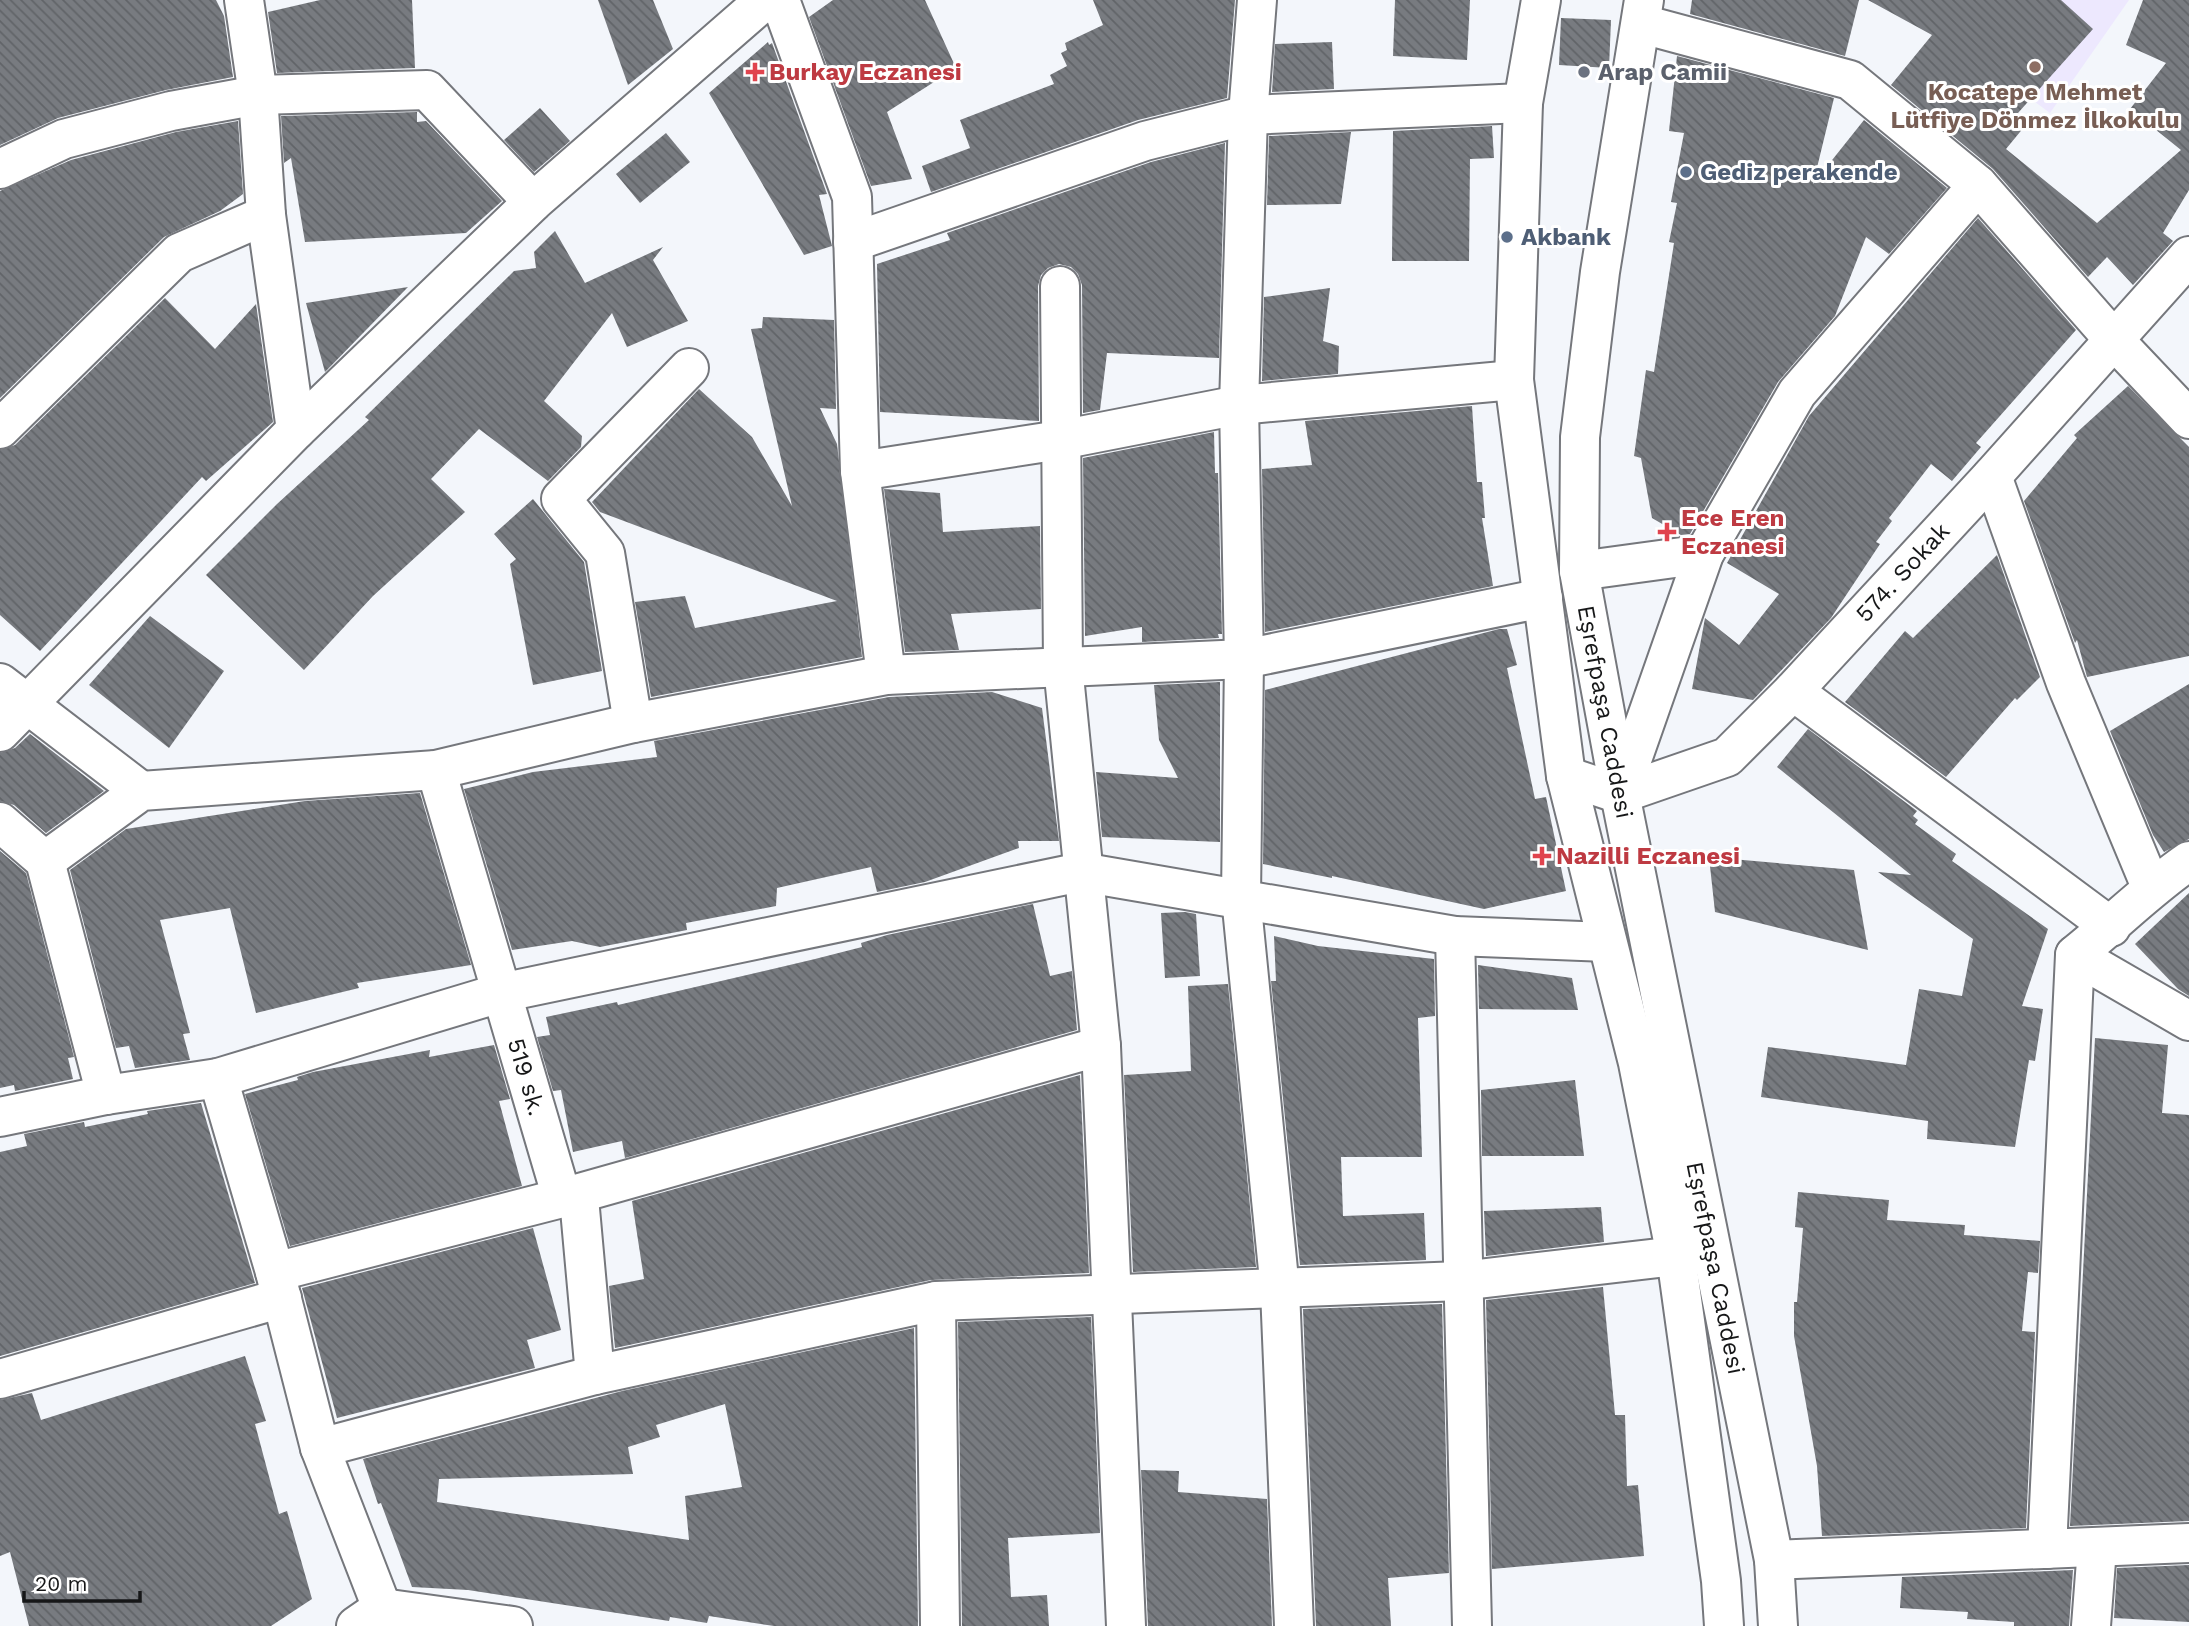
<svg xmlns="http://www.w3.org/2000/svg" width="2189" height="1626" font-family="'Work Sans',sans-serif">
<style>
.education{fill:#ede8fe}
.building{fill:url(#building-back-hatch);fill-rule:evenodd}
.lines{fill:none;stroke-linecap:round;stroke-linejoin:round}
.minor-casing{stroke:#75777c;stroke-width:42}
.major-casing{stroke:#75777c;stroke-width:42}
.minor{stroke:#fff;stroke-width:38}
.major{stroke:#fff;stroke-width:38}
.education-dot{fill:#8d6e63;stroke:#fff;stroke-width:2.5}
.health-dot{fill:#e0444e;stroke:#fff;stroke-width:2.5}
.worship-dot{fill:#6b7280;stroke:#fff;stroke-width:2.5}
.service-dot{fill:#5c6f8a;stroke:#fff;stroke-width:2.5}
.labels{text-anchor:middle;stroke-width:6;stroke-linejoin:round;paint-order:stroke}
.health-label{font-size:24px;font-weight:bold;fill:#be3a42;stroke:#fff;text-anchor:start}
.worship-label{font-size:24px;font-weight:bold;fill:#5b616d;stroke:#fff;text-anchor:start}
.education-label{font-size:24px;font-weight:bold;fill:#785e54;stroke:#fff}
.service-label{font-size:24px;font-weight:bold;fill:#4e5e75;stroke:#fff;text-anchor:start}
.street-label{font-size:24px;fill:#161718;stroke:#fff}
</style>
<defs>
<pattern id="building-back-hatch" width="6" height="6" patternUnits="userSpaceOnUse" patternTransform="scale(1.75)"><rect width="6" height="6" fill="#787b80"/><path d="M-1 5l2 2M0 0l6 6M5-1l2 2" fill="none" stroke="#616468"/></pattern>
</defs>
<rect width="100%" height="100%" fill="#f3f6fb"/>
<polygon class="education" points="1915,0 2129,0 2050,113 1925,21"/>
<g class="building">
<polygon points="0,0 216,0 224,16 233,77 166,90 58,118 0,145"/>
<polygon points="320,0 412,0 415,68 277,73 268,12"/>
<polygon points="598,0 653,0 673,49 628,85"/>
<polygon points="833,0 925,0 956,68 887,112 912,179 871,186 809,17"/>
<polygon points="1093,0 1235,0 1227,98 1138,120 931,192 922,166 970,148 960,120 1054,84 1050,75 1067,66 1061,53 1067,50 1065,43 1103,25"/>
<polygon points="1395,0 1470,0 1467,60 1393,56"/>
<polygon points="1692,0 1859,0 1845,56 1690,14"/>
<polygon points="1868,0 2061,0 2093,29 2018,113 2029,121 2006,149 2097,223 2181,150 2130,109 2166,63 2126,45 2143,0 2189,0 2189,190 2163,233 2173,241 2133,285 2107,257 2088,277 1993,169 1891,85 1932,35"/>
<polygon points="1561,18 1611,20 1609,68 1559,65"/>
<polygon points="768,42 769,45 772,43 827,194 819,195 832,246 804,255 709,93"/>
<polygon points="1332,42 1334,89 1272,92 1275,44"/>
<polygon points="1677,56 1834,98 1813,184 1864,120 1947,188 1889,254 1866,237 1835,316 1778,382 1690,534 1681,535 1652,518 1641,458 1634,456 1646,370 1654,372 1674,243 1669,242 1677,203 1671,202 1684,133 1669,131"/>
<polygon points="540,108 570,141 534,172 504,140"/>
<polygon points="417,112 417,122 426,121 502,201 466,233 305,242 291,158 284,163 281,116"/>
<polygon points="238,121 243,194 220,211 164,237 0,398 0,191 71,160 176,132"/>
<polygon points="1492,126 1494,158 1470,159 1469,261 1392,261 1393,131"/>
<polygon points="1351,132 1341,204 1267,205 1269,136"/>
<polygon points="666,133 690,162 640,203 616,174"/>
<polygon points="1225,143 1219,358 1107,353 1100,410 1083,413 1082,285 1078,274 1071,267 1059,264 1048,268 1041,275 1038,286 1039,421 880,412 877,264 950,240 947,233 1151,162"/>
<polygon points="1978,218 2076,330 1976,443 1981,447 1952,481 1931,464 1889,518 1892,521 1876,542 1880,544 1831,618 1753,700 1692,689 1705,618 1739,645 1779,594 1727,563 1809,416"/>
<polygon points="555,231 585,283 663,247 653,260 688,321 627,347 612,313 544,401 582,436 581,447 548,481 479,429 431,479 465,512 373,596 304,670 206,575 277,504 369,420 365,417 514,271 536,268 534,252"/>
<polygon points="408,287 326,371 325,372 306,303"/>
<polygon points="1330,288 1323,341 1339,346 1338,374 1262,381 1264,297"/>
<polygon points="165,298 215,349 256,304 273,422 206,481 202,477 40,651 0,615 0,450 15,445"/>
<polygon points="763,317 834,320 836,409 820,408 837,444 862,657 651,697 635,602 685,596 695,628 837,601 600,512 592,502 699,389 752,437 792,506 751,329 762,328"/>
<polygon points="2128,386 2189,447 2189,656 2087,677 2077,640 2075,643 2024,501 2077,438 2074,435"/>
<polygon points="1472,406 1477,482 1482,482 1485,518 1482,518 1493,586 1265,632 1262,469 1312,465 1305,421"/>
<polygon points="1214,432 1215,473 1218,473 1222,634 1218,634 1219,638 1142,642 1142,627 1085,636 1083,458"/>
<polygon points="884,489 940,493 943,532 1040,526 1041,609 951,614 959,650 905,652"/>
<polygon points="533,499 584,562 602,671 533,685 510,564 516,559 494,534"/>
<polygon points="1997,555 2040,677 2017,700 2015,698 1946,777 1845,702 1905,631 1913,638"/>
<polygon points="150,616 224,671 169,748 89,685"/>
<polygon points="1499,629 1507,629 1517,665 1507,668 1535,799 1546,797 1566,891 1484,909 1332,876 1332,878 1263,864 1265,690"/>
<polygon points="1220,682 1220,842 1102,837 1096,772 1178,778 1159,740 1154,685"/>
<polygon points="2189,684 2189,839 2164,852 2153,835 2110,731"/>
<polygon points="992,692 1042,708 1059,841 1018,841 1019,848 925,882 877,892 871,867 777,888 776,906 686,923 687,930 600,947 572,941 512,950 464,789 533,772 657,757 654,741 889,697"/>
<polygon points="1808,729 1917,811 1913,816 1918,820 1915,824 1956,854 1952,861 2048,929 2022,1006 2043,1009 2035,1061 2029,1060 2015,1147 1927,1139 1928,1121 1761,1097 1768,1047 1906,1065 1919,989 1962,996 1973,939 1878,872 1911,875 1777,767"/>
<polygon points="30,734 104,791 46,833 14,805 0,801 0,753 15,748"/>
<polygon points="420,793 471,965 357,983 359,988 256,1013 230,908 160,920 190,1033 183,1034 190,1060 135,1068 129,1046 116,1048 70,870 126,829 305,801"/>
<polygon points="0,851 26,873 74,1057 68,1058 73,1079 15,1091 14,1085 0,1088"/>
<polygon points="1709,857 1854,870 1868,950 1715,912"/>
<polygon points="2189,893 2189,996 2178,989 2135,944"/>
<polygon points="1033,904 1050,976 1072,971 1077,1030 625,1158 622,1141 573,1152 561,1090 553,1091 537,1037 550,1035 546,1017 617,1002 618,1005 815,959 862,947 861,943 887,935"/>
<polygon points="1185,912 1196,914 1200,976 1165,978 1161,913"/>
<polygon points="1274,936 1318,946 1434,959 1435,1016 1418,1018 1422,1157 1341,1157 1343,1216 1424,1213 1426,1260 1300,1265 1271,981 1276,981"/>
<polygon points="1478,965 1572,978 1578,1010 1479,1009"/>
<polygon points="1228,984 1256,1267 1133,1272 1124,1075 1191,1071 1188,986"/>
<polygon points="2095,1038 2168,1045 2162,1113 2189,1115 2189,1521 2070,1526"/>
<polygon points="494,1045 510,1099 499,1101 522,1186 290,1246 245,1094 298,1080 297,1077 313,1072 430,1050 429,1057"/>
<polygon points="1080,1075 1089,1273 931,1280 615,1348 609,1286 644,1279 632,1201"/>
<polygon points="1575,1080 1584,1156 1482,1156 1481,1090"/>
<polygon points="201,1103 255,1283 0,1356 0,1152 27,1146 24,1134 84,1122 85,1127 148,1114 147,1111"/>
<polygon points="1798,1192 1889,1200 1887,1220 1965,1225 1964,1235 2040,1241 2038,1273 2028,1272 2022,1331 2035,1332 2026,1528 1822,1536 1817,1466 1794,1336 1794,1302 1797,1302 1803,1228 1795,1227"/>
<polygon points="1601,1207 1604,1242 1486,1256 1484,1211"/>
<polygon points="533,1228 561,1330 527,1340 535,1368 337,1418 302,1288"/>
<polygon points="1603,1287 1615,1415 1625,1415 1627,1486 1638,1485 1644,1556 1492,1569 1486,1300"/>
<polygon points="1442,1304 1449,1573 1388,1578 1391,1626 1316,1626 1303,1309"/>
<polygon points="1091,1317 1100,1533 1008,1538 1011,1597 1047,1595 1049,1626 962,1626 958,1322"/>
<path d="M914,1328l4,298h-144l-65,-10 -2,7 -37,-6 -1,4 -201,-31 -56,-3 -31,-84 -3,1 -15,-45 259,-68zM725,1404l17,83 -57,9 4,44 -252,-38 2,-23 194,-5 -5,-27 32,-10 -4,-12z"/>
<polygon points="245,1356 266,1421 255,1424 279,1514 287,1511 312,1599 271,1626 29,1626 10,1552 0,1556 0,1400 32,1393 41,1420"/>
<polygon points="1141,1470 1179,1471 1178,1492 1267,1499 1272,1626 1148,1626"/>
<polygon points="2189,1565 2189,1622 2114,1618 2117,1568"/>
<polygon points="2073,1570 2069,1626 2014,1626 2014,1622 1967,1619 1968,1612 1900,1608 1902,1577"/>
</g>
<g class="lines">
<defs>
<g id="minor">
<polyline points="244,0 258,95 266,215 296,430"/>
<polyline points="780,0 852,197 860,471 886,675"/>
<polyline points="1257,0 1248,115 1239,405 1244,659 1241,897 1280,1290 1294,1626"/>
<polyline points="1642,24 1850,80 1978,185 2115,341 2189,419"/>
<polyline points="0,169 64,139 171,111 258,95 427,90 533,202"/>
<polyline points="853,242 1145,141 1248,115 1523,103"/>
<polyline points="1060,286 1063,666 1101,1046 1126,1626"/>
<polyline points="0,429 179,253 266,215"/>
<polyline points="860,471 1060,440 1239,405 1514,380"/>
<polyline points="1992,476 2066,683 2151,887"/>
<polyline points="1579,571 1704,554"/>
<polyline points="0,683 141,791"/>
<polyline points="1793,691 2111,927"/>
<polyline points="633,723 605,553 561,499 689,368"/>
<polyline points="0,732 296,430 533,202 765,0"/>
<path id="s1" d="M436,770l126,428h17l16,177"/>
<path id="s2" d="M1566,776l54,18 107,-37 66,-66 199,-215 197,-220"/>
<polyline points="1620,794 1704,554 1797,393 1978,185"/>
<polyline points="0,822 45,861 106,1095"/>
<polyline points="45,861 141,791 436,770 633,723 886,675 1244,659 1543,598"/>
<polyline points="1455,936 1472,1626"/>
<polyline points="2075,955 2189,1021"/>
<polyline points="218,1078 275,1272 320,1448 382,1608"/>
<polyline points="0,1117 106,1095 218,1078 500,993 1081,872 1455,936 1607,942"/>
<polyline points="275,1272 562,1198 1101,1046"/>
<polyline points="936,1301 940,1626"/>
<polyline points="0,1379 282,1298"/>
<polyline points="320,1448 595,1375 936,1301 1461,1281 1676,1256"/>
<path d="M2047,1549l28,-594c39,-31 73,-66 114,-94"/>
<polyline points="1774,1560 2189,1543"/>
<polyline points="356,1626 382,1608 513,1626"/>
<polyline points="2091,1626 2097,1548"/>
</g>
<g id="major">
<polyline points="1541,0 1523,103 1514,380 1566,776 1638,1063 1676,1256 1721,1581 1724,1626"/>
<path id="s3" d="M1644,0l-44,272 -20,165 -1,134 41,223 154,766 4,66"/>
</g>
</defs>
<use href="#minor" class="minor-casing"/>
<use href="#major" class="major-casing"/>
<use href="#minor" class="minor"/>
<use href="#major" class="major"/>
</g>
<circle class="education-dot" cx="2035" cy="67" r="7"/>
<g class="health-dot">
<path d="M751.5 61.5h7v7h7v7h-7v7h-7v-7h-7v-7h7z"/>
<path d="M1663.5 521.5h7v7h7v7h-7v7h-7v-7h-7v-7h7z"/>
<path d="M1538.5 845.5h7v7h7v7h-7v7h-7v-7h-7v-7h7z"/>
</g>
<circle class="worship-dot" cx="1584" cy="72" r="7"/>
<g class="service-dot">
<circle cx="1686" cy="172" r="7"/>
<circle cx="1507" cy="237" r="7"/>
</g>
<g class="labels">
<g class="health-label">
<text x="769" y="80">Burkay Eczanesi</text>
<text x="1681" y="526">Ece Eren<tspan x="1681" dy="28">Eczanesi</tspan></text>
<text x="1556" y="864">Nazilli Eczanesi</text>
</g>
<g class="worship-label">
<text x="1598" y="80">Arap Camii</text>
</g>
<g class="education-label">
<text x="2035" y="100">Kocatepe Mehmet<tspan x="2035" dy="28">Lütfiye Dönmez İlkokulu</tspan></text>
</g>
<g class="service-label">
<text x="1700" y="180">Gediz perakende</text>
<text x="1521" y="245">Akbank</text>
</g>
<g class="street-label">
<text dy="8" stroke="none"><textPath href="#s2" startOffset="425">574. Sokak</textPath></text>
<text dy="8" stroke="none"><textPath href="#s3" startOffset="719">Eşrefpaşa Caddesi</textPath></text>
<text dy="8" stroke="none"><textPath href="#s1" startOffset="320">519 sk.</textPath></text>
<text dy="8" stroke="none"><textPath href="#s3" startOffset="1286">Eşrefpaşa Caddesi</textPath></text>
</g>
</g>
<path d="M24 1591v10h116v-10" fill="none" stroke="#161718" stroke-width="3.5"/>
<text x="35" y="1591" font-size="21" fill="#161718" stroke="#ffffff" stroke-width="5" paint-order="stroke">20 m</text>
</svg>
